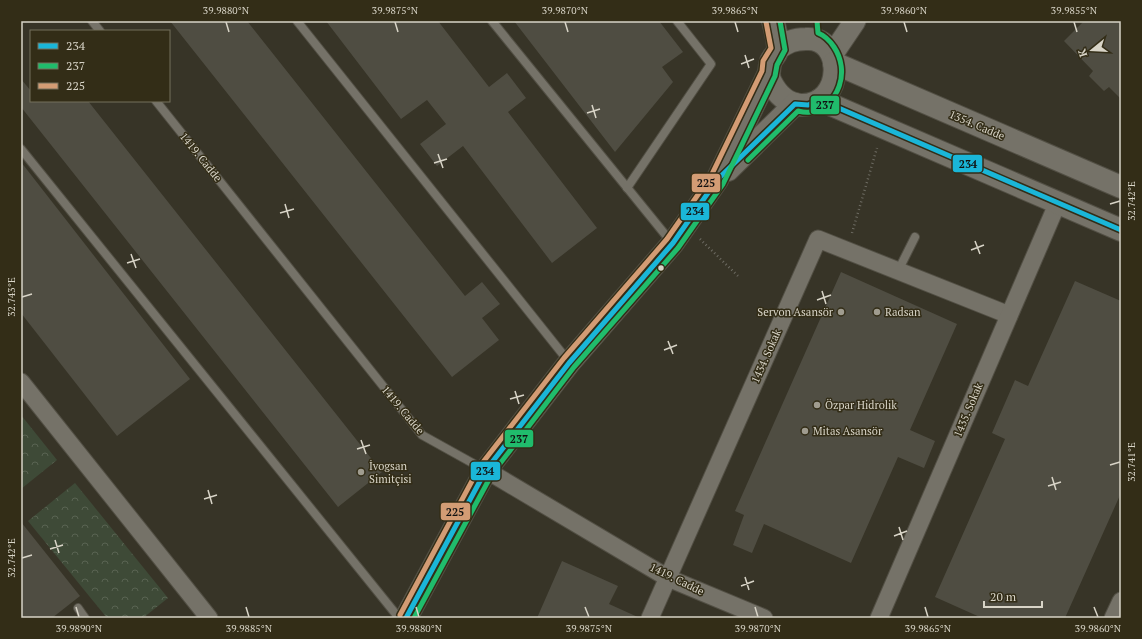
<svg xmlns="http://www.w3.org/2000/svg" width="1142" height="639" font-family="'PT Serif',serif">
<style>
.forest{fill:url(#forest-crowns)}
.building{fill:#4f4d42}
.lines{fill:none;stroke-linecap:round;stroke-linejoin:round}
.service-casing{stroke:#524f44;stroke-width:10}
.minor-casing{stroke:#524f44;stroke-width:19}
.tertiary-casing{stroke:#524f44;stroke-width:23}
.secondary-casing{stroke:#524f44;stroke-width:24}
.path{stroke:#6e6c63;stroke-width:2.5;stroke-dasharray:1 3;stroke-linecap:butt}
.service{stroke:#757268;stroke-width:8}
.minor{stroke:#757268;stroke-width:17}
.tertiary{stroke:#757268;stroke-width:21}
.secondary{stroke:#757268;stroke-width:22}
.bus-1-casing{stroke:#332d17;stroke-width:8}
.bus-2-casing{stroke:#332d17;stroke-width:8}
.bus-3-casing{stroke:#332d17;stroke-width:8}
.bus-1{stroke:#1ab6d8;stroke-width:5}
.bus-2{stroke:#20bc6c;stroke-width:5}
.bus-3{stroke:#d39c74;stroke-width:5}
.ticks{fill:none;stroke:#d8d4c7;stroke-width:1.5}
.bus-dot{fill:#d8d4c7;stroke:#332d17;stroke-width:1.5}
.poi-dot{fill:#a09c8f;stroke:#332d17;stroke-width:1.5}
.labels{text-anchor:middle;stroke-width:3;stroke-linejoin:round;paint-order:stroke}
.street-label{font-size:11px;fill:#d8d4c7;stroke:#332d17}
.poi-label{font-size:11px;fill:#d8d4c7;stroke:#332d17;text-anchor:start}
.line-badge{stroke:#332d17;stroke-width:1.5}
.pale-badge-label{font-size:11px;text-anchor:middle;font-weight:bold;fill:#111}
.neatline{fill:none;stroke:#d8d4c7;stroke-width:1.5}
.ticks-label{font-size:10px;text-anchor:middle;fill:#d8d4c7}
</style>
<defs>
<pattern id="forest-crowns" width="20" height="18" patternUnits="userSpaceOnUse"><rect width="20" height="18" fill="#3e4a37"/><path d="M2 6a3 3 0 1 1 6 0M12 15a3 3 0 1 1 6 0" fill="none" stroke="#596352"/></pattern>
</defs>
<rect width="100%" height="100%" fill="#373427"/>
<g class="forest">
<polygon points="21,415 57,460 21,489"/>
<polygon points="75,483 168,598 143,618 107,618 28,521"/>
</g>
<g class="building">
<polygon points="170,21 247,21 465,296 482,282 500,304 482,318 499,340 452,377"/>
<polygon points="326,21 438,21 489,87 507,73 526,98 508,112 597,228 552,263 463,146 437,166 420,144 446,124 427,100 401,119"/>
<polygon points="514,21 659,21 683,52 662,67 673,82 615,152"/>
<polygon points="1084,21 1121,21 1121,99 1109,87 1104,91 1089,76 1093,71 1064,41"/>
<polygon points="21,79 31,91 31,101 88,101 382,472 338,507 21,107"/>
<polygon points="21,162 190,379 117,436 21,313"/>
<polygon points="841,272 957,324 910,430 935,441 924,468 898,457 851,563 764,524 752,553 733,545 744,515 735,511"/>
<polygon points="1075,281 1121,301 1121,493 1065,618 982,618 935,597 1005,439 992,433 1015,380 1028,386"/>
<polygon points="21,522 80,596 52,618 21,618"/>
<polygon points="562,561 618,586 609,604 640,618 537,618"/>
</g>
<g class="lines">
<defs>
<g id="service">
<polyline points="92,21 100,31"/>
<polyline points="297,21 569,362"/>
<polyline points="492,21 672,243"/>
<polyline points="156,101 422,435 485,470"/>
<polyline points="21,149 399,618"/>
<polyline points="627,188 711,64 677,21"/>
<polyline points="898,271 915,237"/>
<polyline points="78,608 85,618"/>
</g>
<g id="minor">
<polyline points="21,382 209,618"/>
<polyline points="486,470 668,578 764,618"/>
<polyline points="650,618 818,239 1009,315"/>
<polyline points="879,618 1058,202"/>
<polyline points="1113,618 1121,601"/>
</g>
<polyline id="tertiary" points="832,55 855,21"/>
<g id="secondary">
<path d="M773,21c2,8 5,18 5,27 0,5 -5,9 -7,13 -2,6 -3,16 0,21 6,12 16,22 30,23 44,1 44,-69 5,-66 -12,0 -19,3 -28,10"/>
<polyline points="834,63 1121,187"/>
<polyline points="820,100 1121,230"/>
<polyline points="728,170 795,104"/>
<polyline points="406,618 486,470 569,363 673,243 717,180 769,73"/>
</g>
</defs>
<use href="#service" class="service-casing"/>
<use href="#minor" class="minor-casing"/>
<use href="#tertiary" class="tertiary-casing"/>
<use href="#secondary" class="secondary-casing"/>
<g class="path">
<polyline points="852,233 877,148"/>
<polyline points="700,239 738,276"/>
</g>
<use href="#service" class="service"/>
<use href="#minor" class="minor"/>
<use href="#tertiary" class="tertiary"/>
<use href="#secondary" class="secondary"/>
<defs>
<polyline id="bus-1" points="406,618 486,470 569,363 673,243 717,180 795,104 808,105 820,100 1121,230"/>
<g id="bus-2">
<path d="M748,160l50,-49c4,1 8,2 12,1 30,-7 40,-41 24,-65 -4,-6 -8,-11 -16,-14l-1,-12"/>
<polyline points="414,618 492,474 574,367 678,248 723,184 775,76 777,65 785,50 780,21"/>
</g>
<polyline id="bus-3" points="400,615 480,466 564,358 667,239 711,176 762,71 763,61 771,48 766,22"/>
</defs>
<use href="#bus-1" class="bus-1-casing"/>
<use href="#bus-2" class="bus-2-casing"/>
<use href="#bus-3" class="bus-3-casing"/>
<use href="#bus-1" class="bus-1"/>
<use href="#bus-2" class="bus-2"/>
<use href="#bus-3" class="bus-3"/>
</g>
<path class="ticks" d="M226,22l3,10M395,22l3,10M565,22l3,10M735,22l3,10M904,22l3,10M1074,22l3,10M745,55l4,13M741,64l13,-5M592,105l4,13M587,113l13,-4M438,154l5,14M434,163l13,-4M285,204l4,14M1110,204l10,-3M280,213l14,-4M975,241l5,13M971,250l13,-5M131,254l5,14M127,263l13,-4M822,291l4,13M22,297l10,-3M817,300l14,-5M668,341l5,13M664,350l13,-5M515,391l4,13M510,399l14,-4M361,440l5,14M357,449l13,-4M1110,465l10,-3M1052,477l4,13M1048,486l13,-4M208,490l4,14M204,499l13,-4M899,527l4,13M894,536l13,-5M55,540l4,13M50,549l13,-4M22,558l10,-3M745,577l4,13M741,586l13,-5M76,607l3,10M246,607l3,10M416,607l3,10M585,607l4,10M755,607l3,10M925,607l3,10M1094,607l4,10"/>
<circle class="bus-dot" cx="661" cy="268" r="3.5"/>
<g class="poi-dot">
<circle cx="841" cy="312" r="4"/>
<circle cx="877" cy="312" r="4"/>
<circle cx="817" cy="405" r="4"/>
<circle cx="805" cy="431" r="4"/>
<circle cx="361" cy="472" r="4"/>
</g>
<g class="labels">
<g class="street-label">
<text transform="translate(977 125) rotate(23)" y="4">1354. Cadde</text>
<text transform="translate(201 157) rotate(51)" y="4">1419. Cadde</text>
<text transform="translate(766 356) rotate(-66)" y="4">1434. Sokak</text>
<text transform="translate(403 410) rotate(50)" y="4">1419. Cadde</text>
<text transform="translate(968 410) rotate(-67)" y="4">1435. Sokak</text>
<text transform="translate(677 579) rotate(26)" y="4">1419. Cadde</text>
</g>
<g class="poi-label">
<text x="833" y="316" text-anchor="end">Servon Asansör</text>
<text x="885" y="316">Radsan</text>
<text x="825" y="409">Özpar Hidrolik</text>
<text x="813" y="435">Mitas Asansör</text>
<text x="369" y="470">İvogsan<tspan x="369" dy="13">Simitçisi</tspan></text>
</g>
</g>
<g class="line-badge">
<rect x="810" y="95" width="30" height="20" rx="4" fill="#20bc6c"/>
<rect x="952" y="154" width="31" height="19" rx="4" fill="#1ab6d8"/>
<rect x="691" y="173" width="30" height="20" rx="4" fill="#d39c74"/>
<rect x="680" y="202" width="30" height="19" rx="4" fill="#1ab6d8"/>
<rect x="504" y="429" width="30" height="19" rx="4" fill="#20bc6c"/>
<rect x="470" y="461" width="31" height="20" rx="4" fill="#1ab6d8"/>
<rect x="440" y="502" width="31" height="19" rx="4" fill="#d39c74"/>
</g>
<g class="pale-badge-label">
<text x="825" y="109">237</text>
<text x="968" y="168">234</text>
<text x="706" y="187">225</text>
<text x="695" y="215">234</text>
<text x="519" y="443">237</text>
<text x="485" y="475">234</text>
<text x="455" y="516">225</text>
</g>
<rect width="1142" height="639" fill="none" stroke="#332d17" stroke-width="44"/>
<rect x="30" y="30" width="140" height="72" fill="#332d17" stroke="#75705d"/>
<rect x="38" y="43" width="20" height="6" fill="#1ab6d8" stroke="#75705d"/>
<text x="66" y="50" font-size="12" fill="#d8d4c7">234</text>
<rect x="38" y="63" width="20" height="6" fill="#20bc6c" stroke="#75705d"/>
<text x="66" y="70" font-size="12" fill="#d8d4c7">237</text>
<rect x="38" y="83" width="20" height="6" fill="#d39c74" stroke="#75705d"/>
<text x="66" y="90" font-size="12" fill="#d8d4c7">225</text>
<g transform="translate(1092 50) rotate(252)" stroke="#332d17" stroke-width="3" paint-order="stroke">
<path d="M0-3L7 15L0 10L-7 15Z" fill="#d8d4c7"/>
<text y="-6" font-size="11" font-weight="bold" text-anchor="middle" fill="#d8d4c7">K</text>
</g>
<path d="M984 601v6h58v-6" fill="none" stroke="#d8d4c7" stroke-width="2"/>
<text x="990" y="601" font-size="12" fill="#d8d4c7" stroke="#332d17" stroke-width="3" paint-order="stroke">20 m</text>
<rect x="22" y="22" width="1098" height="595" class="neatline"/>
<g class="ticks-label">
<text x="226" y="14">39.9880°N</text>
<text x="395" y="14">39.9875°N</text>
<text x="565" y="14">39.9870°N</text>
<text x="735" y="14">39.9865°N</text>
<text x="904" y="14">39.9860°N</text>
<text x="1074" y="14">39.9855°N</text>
<text transform="translate(1131 201) rotate(-90)" y="4">32.742°E</text>
<text transform="translate(11 297) rotate(-90)" y="4">32.743°E</text>
<text transform="translate(1131 462) rotate(-90)" y="4">32.741°E</text>
<text transform="translate(11 558) rotate(-90)" y="4">32.742°E</text>
<text x="79" y="632">39.9890°N</text>
<text x="249" y="632">39.9885°N</text>
<text x="419" y="632">39.9880°N</text>
<text x="589" y="632">39.9875°N</text>
<text x="758" y="632">39.9870°N</text>
<text x="928" y="632">39.9865°N</text>
<text x="1098" y="632">39.9860°N</text>
</g>
</svg>
